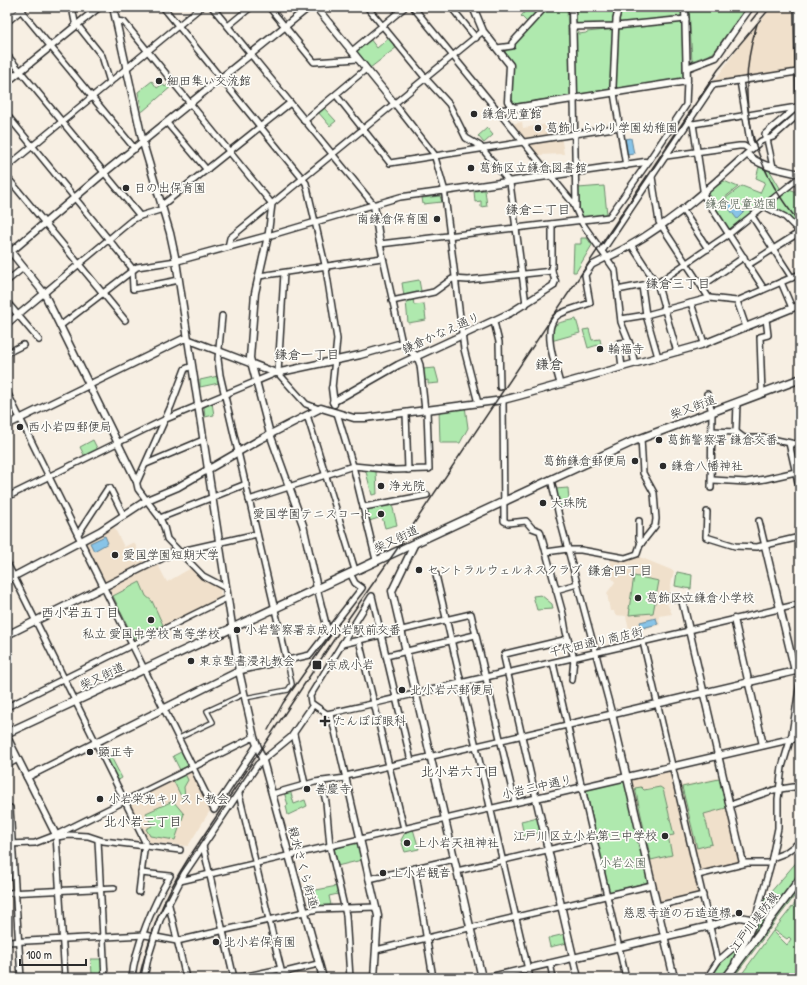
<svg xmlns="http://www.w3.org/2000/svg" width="807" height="985" font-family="'Patrick Hand','Klee One',sans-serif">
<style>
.built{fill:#f0e0cb}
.green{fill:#afe9ae;stroke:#6d8a6c}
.water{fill:#88c4e8;stroke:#63879c}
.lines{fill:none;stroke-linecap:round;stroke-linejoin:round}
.pedestrian-casing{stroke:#2b2b2b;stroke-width:6}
.minor-casing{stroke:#2b2b2b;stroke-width:8}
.tertiary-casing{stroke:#2b2b2b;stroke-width:9}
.secondary-casing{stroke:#2b2b2b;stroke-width:10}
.pedestrian{stroke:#fdfcf7;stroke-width:3.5}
.minor{stroke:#fdfcf7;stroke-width:5}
.tertiary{stroke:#fdfcf7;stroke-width:6}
.secondary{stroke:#fdfcf7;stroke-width:7}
.rail{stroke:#2b2b2b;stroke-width:1.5}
.poi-dot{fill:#2b2b2b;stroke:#fdfcf7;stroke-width:1.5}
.labels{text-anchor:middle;stroke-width:3.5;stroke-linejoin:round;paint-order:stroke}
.poi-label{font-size:12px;fill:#2b2b2b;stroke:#fdfcf7;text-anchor:start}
.park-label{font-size:12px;fill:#4c5a4c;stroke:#fdfcf7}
.street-label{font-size:12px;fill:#2b2b2b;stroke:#fdfcf7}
.neighbourhood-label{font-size:13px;fill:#2b2b2b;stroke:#fdfcf7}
.quarter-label{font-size:14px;fill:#2b2b2b;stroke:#fdfcf7}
</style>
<rect width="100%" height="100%" fill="#f7efe3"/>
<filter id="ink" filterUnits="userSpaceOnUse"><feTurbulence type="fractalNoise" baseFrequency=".025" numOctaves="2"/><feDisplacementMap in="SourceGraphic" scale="8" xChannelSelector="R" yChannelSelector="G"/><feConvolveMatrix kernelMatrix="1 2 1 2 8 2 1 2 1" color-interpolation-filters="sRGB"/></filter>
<g filter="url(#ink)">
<g class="built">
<polygon points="773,7 800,7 800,47 796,69 794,71 713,83 742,42"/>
<polygon points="522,122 523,128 559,122 564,154 537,155 511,124"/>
<polygon points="114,527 124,547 134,542 144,563 104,583 84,544"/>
<polygon points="637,556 674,571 667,603 672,614 659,616 660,625 630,633 626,616 615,615 614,611 610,611 607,593 615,582 610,575 611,557"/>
<polygon points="158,565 167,582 191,568 202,577 220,587 221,598 135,642 132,641 109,588"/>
<polygon points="191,769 211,809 188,846 149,842 129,801"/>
<polygon points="670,770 671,770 699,892 698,894 661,903 659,902 631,780 632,778"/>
<polygon points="721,777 740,862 699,872 680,786"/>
</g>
<g class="green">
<polygon points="529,7 541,7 527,22 521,16"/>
<polygon points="548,7 567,7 568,35 576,34 577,32 579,32 579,34 586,33 587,32 682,22 683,79 514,104 512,100 513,63 505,52 516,42"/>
<polygon points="594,7 616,7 613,23 576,25 575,10"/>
<polygon points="622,7 681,7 682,16 622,23 619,21"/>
<polygon points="689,7 746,7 713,53 692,61"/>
<polygon points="390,37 397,47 370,68 357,52 357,49 370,39 377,48"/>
<polygon points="152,81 157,88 163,84 165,87 170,83 172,86 142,112 138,92"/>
<polygon points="324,108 336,121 330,126 318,112"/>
<polygon points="487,128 493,135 484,143 478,136"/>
<polygon points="759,167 770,171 783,193 789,189 800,193 800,229 784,213 764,204 731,229 728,228 714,207 742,186 760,193 765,182 756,178"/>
<polygon points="724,181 738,187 714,206 708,193"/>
<polygon points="604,186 607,214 582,217 579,207 578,188"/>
<polygon points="485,190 487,206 481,207 481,201 475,202 474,191"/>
<polygon points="440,196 442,202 423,204 422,198"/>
<polygon points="581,238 587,238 592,245 576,272 573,272 574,244 581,244"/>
<polygon points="419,280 421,291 419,293 404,296 402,283"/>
<polygon points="413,299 414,305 424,304 426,320 408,323 406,301"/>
<path d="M576,319l4,14 -29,8c0,-20 8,-18 25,-22z"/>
<polygon points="589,329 592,340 600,339 601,344 588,348 583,330"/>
<polygon points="435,368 439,383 428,384 428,380 424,381 423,369"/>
<polygon points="218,376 219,383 200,387 200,380"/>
<polygon points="212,403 214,415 205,417 204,407"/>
<polygon points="465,406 468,428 460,443 440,443 439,410"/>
<polygon points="93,440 98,450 85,457 80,447"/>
<polygon points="365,468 373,468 374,471 376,471 377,494 372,495"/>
<polygon points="568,488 569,501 565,507 559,508 555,489"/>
<polygon points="392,504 397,525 385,528 382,517 369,521 366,510 368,508"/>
<polygon points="677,572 692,575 691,589 675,586"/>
<polygon points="634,576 659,581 653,613 629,615 630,609 629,609"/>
<polygon points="140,582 146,596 152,601 163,625 134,639 113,596"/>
<polygon points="541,595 552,604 553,609 537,610 533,596"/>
<polygon points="183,751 190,765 180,770 173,756"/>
<polygon points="110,755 122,778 117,781 105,757"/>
<polygon points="185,774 188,780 184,787 185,797 182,798 173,780"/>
<polygon points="719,779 726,808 704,814 712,844 697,848 682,787"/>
<polygon points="625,781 649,882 609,892 586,790"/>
<polygon points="641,787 644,790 660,787 663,789 674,835 668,836 672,855 651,860 635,788"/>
<polygon points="290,790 294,804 305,800 307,806 288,815 286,806 288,805 284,792"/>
<polygon points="173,801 184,814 175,840 150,836 146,829 152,826 146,813"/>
<polygon points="538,817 542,832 524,836 521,821"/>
<polygon points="413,829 419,849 405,852 401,840 406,831"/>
<polygon points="356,843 358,844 362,860 337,866 333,849"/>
<polygon points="800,858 800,875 742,952 756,924 760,921 763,901"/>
<polygon points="800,883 800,889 769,930 766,928"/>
<polygon points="337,886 338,894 329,896 331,905 315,906 311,891"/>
<polygon points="800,897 800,978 739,978 773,931 787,945 791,939 789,937 787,939 774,930"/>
<polygon points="751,926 723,978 709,978 718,964"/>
<polygon points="765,929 768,932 733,978 729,978"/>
<polygon points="565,934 567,943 550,947 548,938"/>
<polygon points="91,959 102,959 103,978 96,978 96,974 92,974"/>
</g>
<g class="water">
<polygon points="631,138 634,154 627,155 625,139"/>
<polygon points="734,200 744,212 737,219 727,206"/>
<polygon points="105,536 108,543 94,551 90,543"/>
<polygon points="656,618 658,624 642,628 640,622"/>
</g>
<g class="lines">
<defs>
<g id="pedestrian">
<polyline points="245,698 288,690 292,684 287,661"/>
<polyline points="179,738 213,722 207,711 244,694"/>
</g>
<g id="minor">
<polyline points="18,7 135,149"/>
<polyline points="72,7 75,22 102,56 110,82"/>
<polyline points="163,7 306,183 326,269 337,339 332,388"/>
<polyline points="212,7 374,205"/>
<polyline points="269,7 314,62 358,59"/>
<polyline points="367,7 427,80 449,104 466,138 480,146 510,183 526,304"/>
<polyline points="413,7 573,203 582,223 615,270 621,322 631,347 635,364"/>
<polyline points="451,7 476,38"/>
<polyline points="619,7 616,19 613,87 626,166"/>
<polyline points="797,7 799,105"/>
<polyline points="7,15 16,7"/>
<polyline points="116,21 124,22 272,204 268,236 400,197 444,191"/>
<polyline points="7,22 25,7"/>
<polyline points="228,26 251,7"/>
<polyline points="572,27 616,26 686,19"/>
<polyline points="736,28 751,7"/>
<polyline points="497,48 512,46 512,43 545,7"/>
<polyline points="352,51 405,7"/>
<polyline points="7,55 140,216"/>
<polyline points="740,81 750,141 753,147"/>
<polyline points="336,95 390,163 620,127"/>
<polyline points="574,98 576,207"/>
<polyline points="394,103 434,154 444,188 464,349 478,403"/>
<polyline points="498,110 515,108"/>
<polyline points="7,115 132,268 133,289 179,280"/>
<polyline points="304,121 366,69"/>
<polyline points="688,122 693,124 704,196 764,289"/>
<polyline points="167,123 207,170"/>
<polyline points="693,124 797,107"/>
<polyline points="765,139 765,134 797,107"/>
<polyline points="767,139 773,167"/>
<polyline points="752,149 761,141 773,137 800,113"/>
<polyline points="666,156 739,146 744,146 750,150"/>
<polyline points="645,162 648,162 686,105 687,81"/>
<polyline points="7,167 201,7"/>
<polyline points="7,177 125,320"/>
<polyline points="652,177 659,222 709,298"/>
<polyline points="161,206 290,103"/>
<polyline points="764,206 785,217 800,232"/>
<polyline points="682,209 708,249"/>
<polyline points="752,216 792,278"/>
<polyline points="552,224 552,271 555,281"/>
<polyline points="632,246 658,286 677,352"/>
<polyline points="228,247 230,238 483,31"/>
<polyline points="602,251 713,85 797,72"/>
<polyline points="748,265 800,232"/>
<polyline points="284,273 278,373 306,404 319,409"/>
<polyline points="259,276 382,258"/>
<polyline points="7,281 23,268"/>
<polyline points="781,282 792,308"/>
<polyline points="642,286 646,315 658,357"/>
<polyline points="702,286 744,257"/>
<polyline points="617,290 659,282 729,234 800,177"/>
<polyline points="392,301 434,292 452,279 468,280 552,271"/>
<polyline points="737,301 746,327"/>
<polyline points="7,302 39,340"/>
<polyline points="691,303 704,343"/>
<polyline points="222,316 218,359 220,375 287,661"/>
<polyline points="621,319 646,315 709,298 737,301 800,274"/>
<polyline points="494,322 499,342 500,387"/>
<polyline points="7,324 132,220 140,216 163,209"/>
<polyline points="60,326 137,267 176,261"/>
<polyline points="402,343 380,244 609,217 648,162"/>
<polyline points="7,353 23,345"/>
<polyline points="417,357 420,365 425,410"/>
<polyline points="622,367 619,343 629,342"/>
<path d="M560,384c-4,-18 -21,-59 0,-70 9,-5 20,-7 30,-11l-5,-28 7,-10 14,-7"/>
<polyline points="7,392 214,810 257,745"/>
<polyline points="707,394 712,412"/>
<polyline points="762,394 760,337 768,335 766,319"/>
<polyline points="503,400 504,521 508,523 526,521 532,528 540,531 563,614 566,632 574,658 572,680"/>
<polyline points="337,413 353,466 376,560"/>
<polyline points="406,413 408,470"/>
<polyline points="307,415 355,570"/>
<polyline points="712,431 736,432 744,438 767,438 800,445"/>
<polyline points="736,432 737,403"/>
<polyline points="789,443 800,491"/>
<polyline points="146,464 203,440"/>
<polyline points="551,479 559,516 612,714"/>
<polyline points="136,480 138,489 160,518 164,527 167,539 203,576 226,588"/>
<polyline points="713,480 746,482 765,479 800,471"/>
<polyline points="137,482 171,406 185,369 192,366"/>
<polyline points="711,488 712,412"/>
<polyline points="7,497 166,419 276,373"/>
<polyline points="249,500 353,466 394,470 429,469 427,410"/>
<polyline points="364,507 427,495"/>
<polyline points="707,512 706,537 735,546 757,547 800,537"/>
<polyline points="160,518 246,484"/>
<polyline points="639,521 639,538 641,544"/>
<polyline points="759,521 765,546"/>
<polyline points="78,534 108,488 110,488 124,516"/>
<polyline points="568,550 581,550 625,558 637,554 640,545 655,526 656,519 654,493 643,473 641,438"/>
<polyline points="546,552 568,549"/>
<polyline points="181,554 186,550 257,534"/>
<polyline points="7,563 145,842 139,892"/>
<polyline points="436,575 530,978"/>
<polyline points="317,588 328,632"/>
<polyline points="556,590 577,584"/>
<polyline points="670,597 682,600 683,604"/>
<polyline points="689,630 800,604"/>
<polyline points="359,640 404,829"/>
<polyline points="643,642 718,961 707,978"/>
<polyline points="342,644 471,614 515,803"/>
<polyline points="386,656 475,635"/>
<polyline points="553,663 626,978"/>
<polyline points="239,671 310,655 362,588 355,583 350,573"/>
<polyline points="507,673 689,631"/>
<polyline points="7,707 227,598"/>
<polyline points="331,714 360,839"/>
<polyline points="294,734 305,784"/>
<path d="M411,761l-39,-165 -1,1 -61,99 1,7 16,11c60,-13 120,-28 180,-42"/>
<polyline points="7,765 18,759"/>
<polyline points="346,776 567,725"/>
<polyline points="321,781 326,802 330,846 346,915 350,978"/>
<polyline points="239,794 283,978"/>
<polyline points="272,794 315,782 346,778"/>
<polyline points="730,805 774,790 800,786"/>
<polyline points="10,808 21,978"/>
<polyline points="56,835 65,978"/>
<polyline points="57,837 69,835 88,836 103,841 180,850"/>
<polyline points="98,840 105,978"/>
<polyline points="7,844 35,843 56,835 254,737"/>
<polyline points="203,846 234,978"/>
<polyline points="772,858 785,853 800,842"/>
<polyline points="415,868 433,978"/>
<polyline points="457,871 594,839"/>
<polyline points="698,875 747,863 771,863"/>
<polyline points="369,879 454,859"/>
<polyline points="180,881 536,798 504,657 505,654 568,639"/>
<polyline points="7,893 114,888"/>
<polyline points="168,901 186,978"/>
<polyline points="657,906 703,895"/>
<polyline points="7,942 145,935 177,941 317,909 376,907"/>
<polyline points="376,950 652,885"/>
<polyline points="718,961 733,948 754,922"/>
<polyline points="735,962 754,923 770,867 778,828 778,799 782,767 792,734 800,682"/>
<polyline points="550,963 553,978"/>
<polyline points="281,973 318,964"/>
<path d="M132,978c3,-32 22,-75 38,-102l-29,-3"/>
<polyline points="144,978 148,958 160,920 184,874 258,764 291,737 313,705"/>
<polyline points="237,978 280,969"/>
</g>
<g id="tertiary">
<polyline points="113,7 143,143 170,233 176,261 239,671 254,737 263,761 323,978"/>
<polyline points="316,7 394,103"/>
<polyline points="473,7 483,31 510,65 508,101 511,106 515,108 687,81 685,7"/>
<polyline points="572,7 574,98"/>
<polyline points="687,68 716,57 736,28"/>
<polyline points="7,82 99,7"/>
<polyline points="444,191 645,162"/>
<polyline points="374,205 380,244"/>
<polyline points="11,252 44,293 136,480"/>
<polyline points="7,255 105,172 309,7"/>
<path d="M606,258c54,-25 98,-65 141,-104 12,13 37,16 53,20"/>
<polyline points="176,261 268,236 255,293 250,358 270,434 303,525 317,588"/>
<polyline points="332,388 334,404"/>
<polyline points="333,402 398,365 510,313 553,286 555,281"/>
<polyline points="7,425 183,339 187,339 276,373 360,355 402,343 417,357"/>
<polyline points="415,543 392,591 482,978"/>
<polyline points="765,546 795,671"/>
<polyline points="7,580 100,531 147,500 178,487 259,440 321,408 354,418 365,418 503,400 522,395 701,345 800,305"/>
<polyline points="683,604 743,863"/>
<polyline points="734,619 763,745"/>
<polyline points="7,635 176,551"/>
<polyline points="612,714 674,978"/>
<polyline points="567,725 800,670"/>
<polyline points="7,737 56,835"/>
<polyline points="27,777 239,671"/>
<polyline points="360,839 378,916 374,978"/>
<polyline points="487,978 710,926 740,917 755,920"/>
<polyline points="578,978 536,798 800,737"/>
</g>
<g id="secondary">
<polyline points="7,733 634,441 800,379"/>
<polyline points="726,978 800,879"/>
</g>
</defs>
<use href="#pedestrian" class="pedestrian-casing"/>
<use href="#minor" class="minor-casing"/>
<use href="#tertiary" class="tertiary-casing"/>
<use href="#secondary" class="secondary-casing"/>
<use href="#pedestrian" class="pedestrian"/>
<use href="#minor" class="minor"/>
<use href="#tertiary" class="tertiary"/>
<use href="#secondary" class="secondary"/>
<g class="rail">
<polyline points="751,21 762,7"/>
<path d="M757,24c-23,72 -6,142 43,199"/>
<polyline points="268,730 283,703 338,625"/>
<path d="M139,978c11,-45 24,-80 49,-119l151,-227 56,-80 323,-482 53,-63"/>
</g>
</g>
</g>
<g class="poi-dot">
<circle cx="159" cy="81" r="4"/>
<circle cx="474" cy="114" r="4"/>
<circle cx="538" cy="128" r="4"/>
<circle cx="471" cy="168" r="4"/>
<circle cx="126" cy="188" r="4"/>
<circle cx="437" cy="219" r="4"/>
<circle cx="600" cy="349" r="4"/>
<circle cx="20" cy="427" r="4"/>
<circle cx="659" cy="440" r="4"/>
<circle cx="635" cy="461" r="4"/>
<circle cx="663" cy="466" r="4"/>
<circle cx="381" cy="486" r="4"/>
<circle cx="543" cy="503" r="4"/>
<circle cx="381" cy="514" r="4"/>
<circle cx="115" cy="555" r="4"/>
<circle cx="419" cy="570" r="4"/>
<circle cx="638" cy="598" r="4"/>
<circle cx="151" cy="620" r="4"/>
<circle cx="237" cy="630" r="4"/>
<circle cx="191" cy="661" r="4"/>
<rect x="312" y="660" width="10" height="10" rx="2"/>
<circle cx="402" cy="690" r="4"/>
<path d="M323 715h4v4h4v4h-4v4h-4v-4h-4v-4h4z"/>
<circle cx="90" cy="752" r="4"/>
<circle cx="307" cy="789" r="4"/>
<circle cx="100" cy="799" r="4"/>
<circle cx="665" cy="836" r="4"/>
<circle cx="407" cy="843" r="4"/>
<circle cx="383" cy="873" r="4"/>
<circle cx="739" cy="913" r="4"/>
<circle cx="216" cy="942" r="4"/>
</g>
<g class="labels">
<g class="poi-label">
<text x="167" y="85">細田集い交流館</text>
<text x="482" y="118">鎌倉児童館</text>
<text x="546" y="132">葛飾しらゆり学園幼稚園</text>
<text x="479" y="172">葛飾区立鎌倉図書館</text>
<text x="134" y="192">日の出保育園</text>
<text x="429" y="223" text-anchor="end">南鎌倉保育園</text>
<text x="608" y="353">輪福寺</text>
<text x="28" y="431">西小岩四郵便局</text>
<text x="667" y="444">葛飾警察署 鎌倉交番</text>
<text x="627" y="465" text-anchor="end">葛飾鎌倉郵便局</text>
<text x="671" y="470">鎌倉八幡神社</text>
<text x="389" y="490">浄光院</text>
<text x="551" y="507">大珠院</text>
<text x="373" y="518" text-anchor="end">愛国学園テニスコート</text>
<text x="123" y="559">愛国学園短期大学</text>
<text x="427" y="574">セントラルウェルネスクラブ</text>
<text x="646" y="602">葛飾区立鎌倉小学校</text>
<text x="245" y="634">小岩警察署京成小岩駅前交番</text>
<text x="151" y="638" text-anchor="middle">私立 愛国中学校 高等学校</text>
<text x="199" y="665">東京聖書浸礼教会</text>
<text x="326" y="669">京成小岩</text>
<text x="410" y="694">北小岩六郵便局</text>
<text x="334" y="725">たんぽぽ眼科</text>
<text x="98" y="756">顕正寺</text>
<text x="315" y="793">善慶寺</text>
<text x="108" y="803">小岩栄光キリスト教会</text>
<text x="657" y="840" text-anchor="end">江戸川区立小岩第三中学校</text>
<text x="415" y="847">上小岩天祖神社</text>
<text x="391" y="877">上小岩観音</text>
<text x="731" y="917" text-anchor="end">慈恩寺道の石造道標</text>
<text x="224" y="946">北小岩保育園</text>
</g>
<g class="park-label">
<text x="741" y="208">鎌倉児童遊園</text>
<text x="623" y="867">小岩公園</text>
</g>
<g class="street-label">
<text transform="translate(441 333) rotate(-24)" y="4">鎌倉かなえ通り</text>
<text transform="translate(693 407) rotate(-20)" y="4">柴又街道</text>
<text transform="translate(396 539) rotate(-25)" y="4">柴又街道</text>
<text transform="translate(596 642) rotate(-13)" y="4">千代田通り商店街</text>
<text transform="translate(102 676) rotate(-25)" y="4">柴又街道</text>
<text transform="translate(537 787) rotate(-13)" y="4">小岩三中通り</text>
<text transform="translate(303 867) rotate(75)" y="4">親水さくら街道</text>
<text transform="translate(754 922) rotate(-53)" y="4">江戸川堤防線</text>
</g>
<g class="neighbourhood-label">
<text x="538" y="214">鎌倉二丁目</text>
<text x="678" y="288">鎌倉三丁目</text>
<text x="307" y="359">鎌倉一丁目</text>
<text x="620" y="575">鎌倉四丁目</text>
<text x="80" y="617">西小岩五丁目</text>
<text x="460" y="776">北小岩六丁目</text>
<text x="143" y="826">北小岩二丁目</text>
</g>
<g class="quarter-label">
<text x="549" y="369">鎌倉</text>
</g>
</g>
<rect width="807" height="985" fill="none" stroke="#fdfcf7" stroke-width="24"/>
<rect x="12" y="12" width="783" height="961" fill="none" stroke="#2b2b2b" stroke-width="1.5" filter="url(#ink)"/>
<path d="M20 959v6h66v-6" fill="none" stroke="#2b2b2b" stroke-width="2"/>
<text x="26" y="959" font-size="12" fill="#2b2b2b" stroke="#fdfcf7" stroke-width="3" paint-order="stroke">100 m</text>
</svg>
